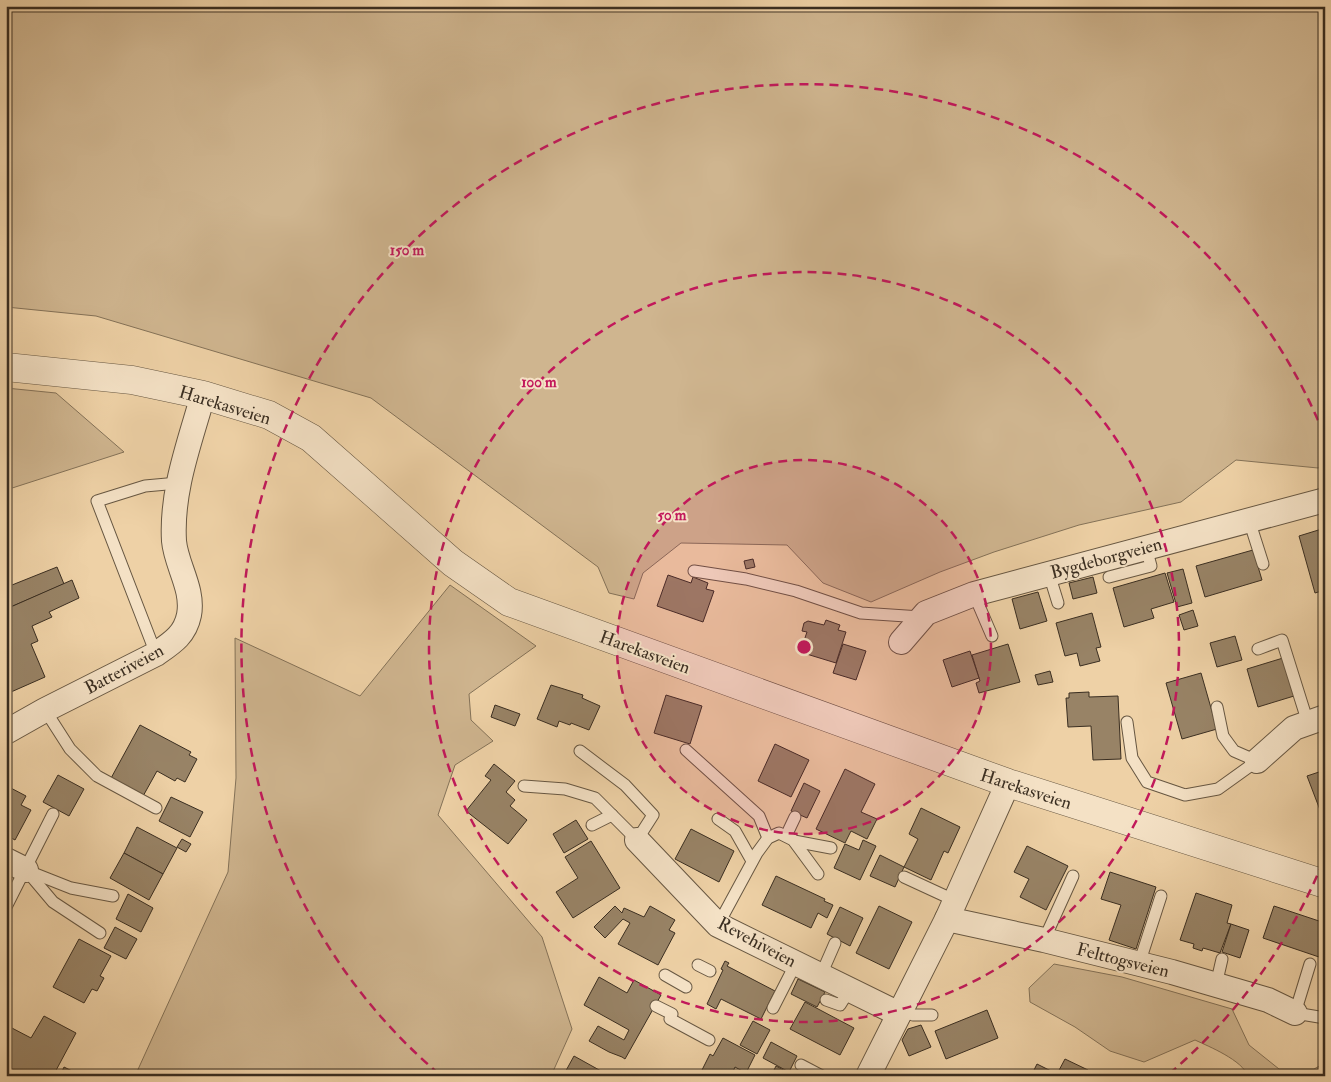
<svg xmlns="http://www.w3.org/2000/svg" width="1331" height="1082" font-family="'IM FELL Double Pica',serif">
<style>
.green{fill:#cfb58f;stroke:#847258}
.building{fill:#988366;stroke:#3a2e21}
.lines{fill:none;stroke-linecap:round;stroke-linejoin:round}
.service-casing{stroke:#675742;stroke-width:13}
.minor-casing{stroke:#675742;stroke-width:26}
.tertiary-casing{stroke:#675742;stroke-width:29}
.service{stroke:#f4e1c5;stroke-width:11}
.minor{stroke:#f4e1c5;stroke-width:24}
.tertiary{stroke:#f4e1c5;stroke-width:28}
.ring{fill:none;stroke:#c2185b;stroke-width:2.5;stroke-dasharray:9 6}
.labels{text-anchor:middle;stroke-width:4;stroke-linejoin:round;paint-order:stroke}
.street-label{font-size:18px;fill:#3a2e21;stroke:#f4e1c5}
.centre{fill:#c2185b;stroke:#f4e1c5;stroke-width:2.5}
.ring-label{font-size:15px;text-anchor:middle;font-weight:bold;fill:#c2185b;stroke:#f4e1c5;stroke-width:4;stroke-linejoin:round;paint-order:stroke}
</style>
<rect width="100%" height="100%" fill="#eed1a6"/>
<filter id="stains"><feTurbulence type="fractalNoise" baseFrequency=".004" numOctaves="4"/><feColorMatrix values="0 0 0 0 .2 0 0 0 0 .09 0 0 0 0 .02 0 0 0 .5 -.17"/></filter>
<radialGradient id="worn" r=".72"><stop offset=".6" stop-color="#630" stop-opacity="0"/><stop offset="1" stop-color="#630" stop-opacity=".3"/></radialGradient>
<g class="green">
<polygon points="6,6 1325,6 1325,466 1318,468 1236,460 1181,502 1079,525 994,552 940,572 871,602 823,583 787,545 681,543 643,573 634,599 609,593 598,567 371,398 96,316 6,307"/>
<polygon points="6,388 56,393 124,452 6,490"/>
<polygon points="450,585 536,646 469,694 471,720 493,741 455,765 438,815 542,937 572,1029 551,1076 135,1076 228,872 236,778 235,638 360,696"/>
<path d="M1054,964l68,13 110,32 17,36 30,24h35l11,-6v13h-77c-6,-16 -38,-29 -53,-36l-51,22 -34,-11 -35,-24 -45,-25 -1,-14z"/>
</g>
<g class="building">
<polygon points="1325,528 1325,590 1315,593 1299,536"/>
<polygon points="1253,550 1262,580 1205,597 1196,566"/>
<polygon points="753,559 755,567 746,569 744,561"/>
<polygon points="57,567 64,584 6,609 6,585 7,587"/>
<polygon points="1183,569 1192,603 1177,607 1167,573"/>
<polygon points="1165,573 1174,602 1151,609 1154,618 1124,627 1113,588"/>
<polygon points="668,575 691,583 693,577 708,583 706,589 714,591 703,622 657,606"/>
<polygon points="1093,577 1097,593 1073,599 1069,583"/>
<polygon points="72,580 79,598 49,612 52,617 32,626 38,641 31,644 45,677 11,692 9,688 6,689 6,609"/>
<polygon points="1038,592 1047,621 1020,629 1012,599"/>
<polygon points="1193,610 1198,626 1184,630 1179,615"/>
<polygon points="1092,613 1101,647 1096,648 1100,661 1080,666 1077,653 1065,656 1056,623"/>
<polygon points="826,620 840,625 838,630 846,632 836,663 800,652 807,632 802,631 804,623 808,621 824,625"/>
<polygon points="1235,636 1242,660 1217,667 1210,643"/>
<polygon points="843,644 866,651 856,680 833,673"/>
<polygon points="1008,644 1020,682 979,693 976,683 980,681 972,655"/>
<polygon points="970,651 979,678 952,687 943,660"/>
<polygon points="1283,658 1294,696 1258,707 1247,669"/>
<polygon points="1050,671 1053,682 1038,685 1035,675"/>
<polygon points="1201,673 1217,729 1182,739 1166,683"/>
<polygon points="551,685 583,695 582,698 600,706 589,730 571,723 570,725 559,721 557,727 537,719"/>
<polygon points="1089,692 1089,697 1118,696 1121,759 1093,760 1091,726 1068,727 1066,698 1069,698 1069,693"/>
<polygon points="666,695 702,706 690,744 654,733"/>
<polygon points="495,705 520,714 515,726 491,717"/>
<polygon points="140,725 191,752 189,755 197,759 185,782 177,778 175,781 157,771 142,798 110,780"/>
<polygon points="775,744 809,760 791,797 758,781"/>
<polygon points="494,764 515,781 506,792 515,800 510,806 527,820 508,844 466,811 491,780 485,776"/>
<polygon points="845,769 875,784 861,812 877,819 867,839 851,831 845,843 816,829"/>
<polygon points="1325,770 1325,823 1307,776"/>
<polygon points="58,775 84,789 69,816 43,802"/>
<polygon points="804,783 820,791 807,818 791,811"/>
<polygon points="7,786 26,796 21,805 31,810 15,840 6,835"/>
<polygon points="171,797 203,812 190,837 159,821"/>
<polygon points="921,808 960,827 948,853 944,851 931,880 904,867 918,839 909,834"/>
<polygon points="576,820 588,839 564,853 553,834"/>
<polygon points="137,827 177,848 163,874 124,853"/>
<polygon points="691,829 734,851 719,882 675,859"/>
<polygon points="182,839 191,844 186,852 177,847"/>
<polygon points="863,840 876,846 860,880 834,868 845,844 859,850"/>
<polygon points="591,841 620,888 573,918 556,892 578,878 565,857"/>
<polygon points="1027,846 1068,866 1046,910 1020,897 1029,879 1014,872"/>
<polygon points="124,853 163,874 149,900 110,878"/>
<polygon points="880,855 904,867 895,887 870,876"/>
<polygon points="1110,872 1156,887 1136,949 1109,940 1121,905 1101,899"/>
<polygon points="776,876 825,899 824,901 833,905 827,918 818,913 811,928 762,905"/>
<polygon points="1196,893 1232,905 1227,923 1231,924 1220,953 1203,948 1202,951 1193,948 1194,944 1180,940"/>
<polygon points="128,894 153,908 141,932 116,919"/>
<polygon points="615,906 622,913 624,908 644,917 650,906 675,920 669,930 675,933 658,965 618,944 630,923 623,919 605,938 594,927"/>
<polygon points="879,906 912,922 889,969 856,953"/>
<polygon points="1274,906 1325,923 1325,939 1319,957 1263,938"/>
<polygon points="840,907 863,918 850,946 827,934"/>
<polygon points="1231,924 1249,930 1240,958 1222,952"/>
<polygon points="115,927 137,939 126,959 104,948"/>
<polygon points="79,939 111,956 100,976 104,978 97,991 92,989 84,1003 53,987"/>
<polygon points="725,961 729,963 727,966 775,991 761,1019 721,999 716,1009 707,1004 723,970 721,969"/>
<polygon points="599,977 627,993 634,980 661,995 625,1059 622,1057 609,1052 589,1041 598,1026 624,1040 629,1030 584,1005"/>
<polygon points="798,979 825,992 817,1007 791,994"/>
<polygon points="805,1002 854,1028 840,1055 790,1029"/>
<polygon points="987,1010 998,1038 946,1059 935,1031"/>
<polygon points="44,1016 76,1033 53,1076 13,1076 15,1072 6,1067 6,1034 10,1027 31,1038"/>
<polygon points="753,1021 770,1030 757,1054 740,1045"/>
<polygon points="921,1025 931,1047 909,1056 902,1040 908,1029"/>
<polygon points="723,1038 755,1055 746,1073 735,1067 731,1076 699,1076 710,1054 713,1056"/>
<polygon points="771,1042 797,1056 789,1072 763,1058"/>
<polygon points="574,1056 601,1071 599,1076 563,1076"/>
<polygon points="1065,1059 1088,1070 1085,1076 1031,1076 1037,1064 1057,1074"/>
<polygon points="776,1066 795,1076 771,1076"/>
<polygon points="64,1067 78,1074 77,1076 60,1076"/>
</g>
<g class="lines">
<defs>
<g id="service">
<polyline points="1249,520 1263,564"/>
<polyline points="694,571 746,579 796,591 861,613 921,617"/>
<polyline points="1049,574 1058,603"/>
<polyline points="1109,577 1151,566 1146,548"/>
<polyline points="974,594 992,636"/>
<polyline points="1258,649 1282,640 1308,723"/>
<polyline points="156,654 97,501 145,486 178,483"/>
<polyline points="1217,707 1223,736 1234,751 1257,761"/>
<polyline points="45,710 70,749 97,776 156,808"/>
<polyline points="1127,722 1132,758 1147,782 1185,795 1218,789 1257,761"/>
<polyline points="686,750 759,816 768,838"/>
<polyline points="524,786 565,789 595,798 637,840 653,815 625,785 580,751"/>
<polyline points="718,819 735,831 752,861"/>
<polyline points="592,825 612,815"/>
<polyline points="786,836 795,817"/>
<polyline points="794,841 831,848"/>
<polyline points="26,870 53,902 100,933"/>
<polyline points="28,871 71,888 113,896"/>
<polyline points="904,877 956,901"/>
<polyline points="6,907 53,814"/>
<polyline points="718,925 757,853 768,838 779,833 793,840 818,874"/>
<polyline points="1044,940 1073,876"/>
<polyline points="1139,964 1161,896"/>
<polyline points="1310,964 1295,1013 1325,1018"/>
<polyline points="698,965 710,971"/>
<polyline points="665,975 686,987"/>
<polyline points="821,975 835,943"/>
<polyline points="1216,985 1222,959"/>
<polyline points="826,1000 840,1005 850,989"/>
<polyline points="656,1006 672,1014"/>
<polyline points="773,1008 796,963"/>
<polyline points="901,1009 913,1015 932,1015"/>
<polyline points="670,1019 709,1040"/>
<polyline points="801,1065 822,1076"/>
</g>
<g id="minor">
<polyline points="901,642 926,613 974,594 1325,500"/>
<path d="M6,732l39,-22 111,-56c16,-11 29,-19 33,-39 5,-26 -13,-50 -15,-74 -3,-51 16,-99 29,-146"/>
<polyline points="1257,761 1294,728 1325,717"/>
<polyline points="637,840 718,925 899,1014"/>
<polyline points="6,860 26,870"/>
<polyline points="947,919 1044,940 1172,972 1268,1000 1295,1013"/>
<polyline points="868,1076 947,919 1008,783"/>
</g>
<polyline id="tertiary" points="6,367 132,380 203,395 269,415 311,438 453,563 509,602 1008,783 1325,884"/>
</defs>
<use href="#service" class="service-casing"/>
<use href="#minor" class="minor-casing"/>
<use href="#tertiary" class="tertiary-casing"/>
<use href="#service" class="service"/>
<use href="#minor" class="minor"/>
<use href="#tertiary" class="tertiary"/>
</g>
<circle cx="804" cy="647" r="187" fill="#c2185b" fill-opacity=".12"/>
<g class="ring">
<circle cx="804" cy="647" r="187"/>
<circle cx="804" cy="647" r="375"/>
<path d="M1323 862A562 562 0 0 1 1169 1074M439 1074A562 562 0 1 1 1323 432"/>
</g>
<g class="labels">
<g class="street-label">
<text transform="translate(225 405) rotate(17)" y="6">Harekasveien</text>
<text transform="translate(1106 558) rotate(-15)" y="6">Bygdeborgveien</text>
<text transform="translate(645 652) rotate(20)" y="6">Harekasveien</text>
<text transform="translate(124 669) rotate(-28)" y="6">Batteriveien</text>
<text transform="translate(1026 789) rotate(18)" y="6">Harekasveien</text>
<text transform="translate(757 942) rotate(28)" y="6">Revehiveien</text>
<text transform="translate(1123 960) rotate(14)" y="6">Felttogsveien</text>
</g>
</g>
<circle cx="804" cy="647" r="8" class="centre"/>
<g class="ring-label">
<text x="407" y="255">150 m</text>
<text x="539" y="387">100 m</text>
<text x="672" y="520">50 m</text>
</g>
<rect width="1331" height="1082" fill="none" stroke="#eed1a6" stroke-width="25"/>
<rect x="8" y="8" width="1316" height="1067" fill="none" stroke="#3a2e21" stroke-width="2.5"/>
<rect x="12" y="12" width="1306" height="1057" fill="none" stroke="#3a2e21"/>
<rect width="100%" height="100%" filter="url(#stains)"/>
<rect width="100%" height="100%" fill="url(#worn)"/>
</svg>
